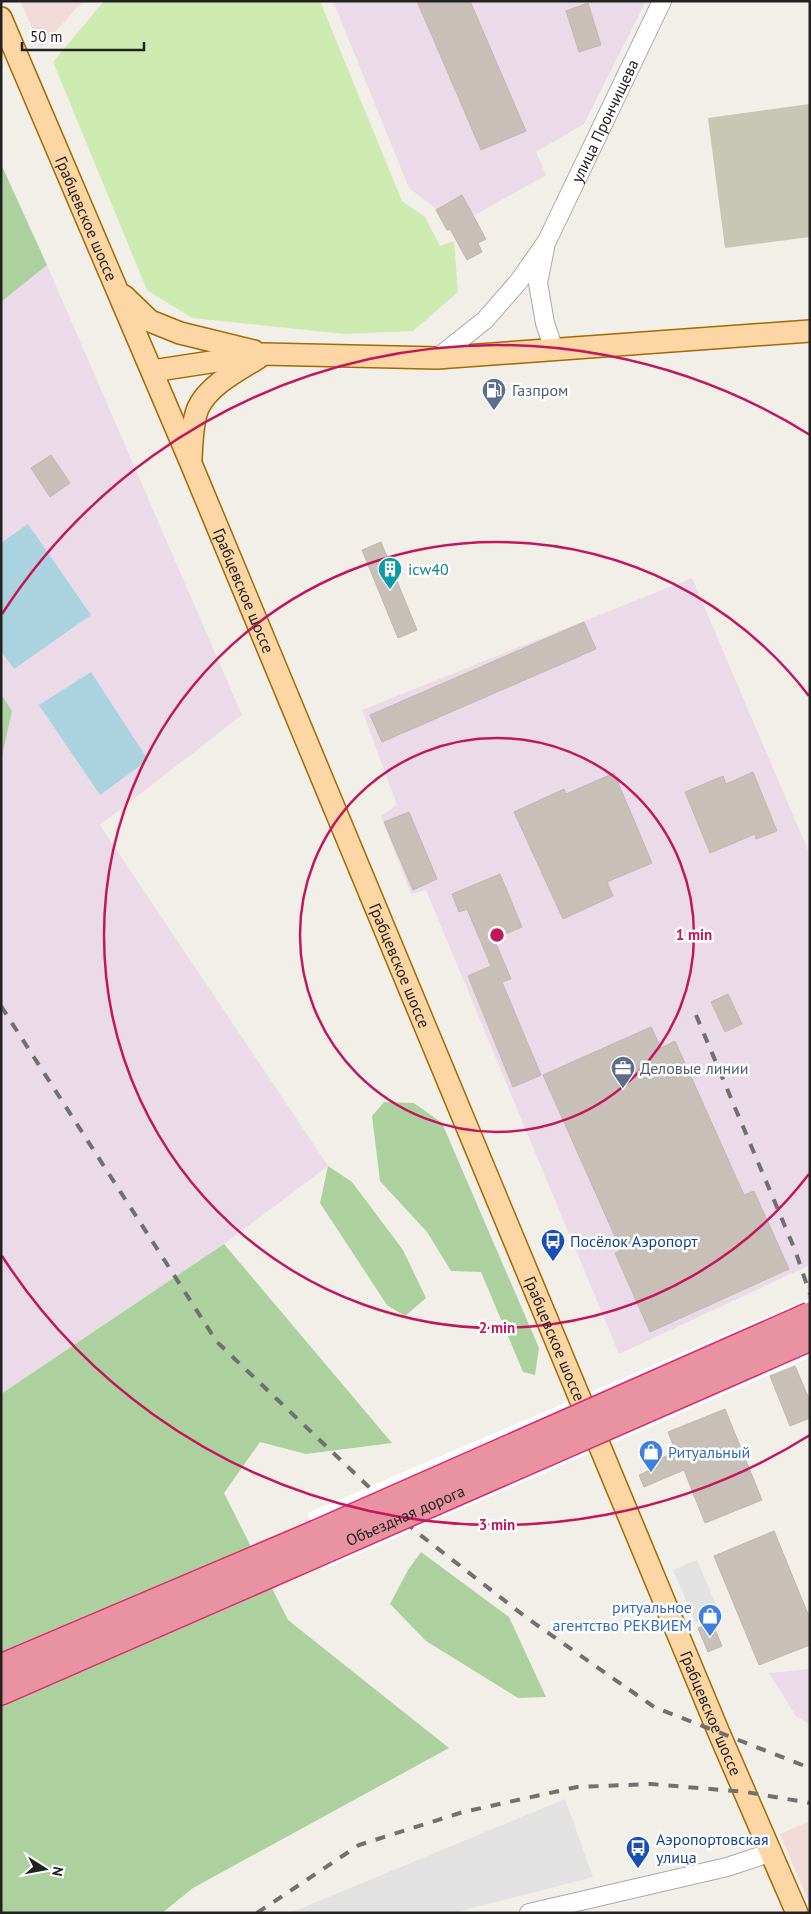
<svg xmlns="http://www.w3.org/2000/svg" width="811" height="1914" font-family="'PT Sans',sans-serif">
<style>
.commercial{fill:#f2dad9}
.industrial{fill:#ebdbe8}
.construction{fill:#c7c7b4}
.grass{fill:#cdebb0}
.forest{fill:#add19e}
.parking{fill:#e2e2e2}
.water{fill:#aad3df}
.pier{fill:#fff}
.building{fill:#c7bfb8;stroke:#c4b6ab}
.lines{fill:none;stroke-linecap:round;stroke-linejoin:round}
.minor-casing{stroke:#a9a9a9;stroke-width:20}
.major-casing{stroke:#a06b00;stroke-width:24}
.highway-casing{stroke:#dc2a67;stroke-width:28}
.minor{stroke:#fff;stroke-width:18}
.major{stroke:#fcd6a4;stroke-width:21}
.highway{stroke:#e892a2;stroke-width:25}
.rail{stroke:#707070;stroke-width:4;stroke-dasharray:10 10;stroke-linecap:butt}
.highway-bridge-casing{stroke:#dc2a67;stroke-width:28;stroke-linecap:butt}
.highway-bridge{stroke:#e892a2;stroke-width:25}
.ring{fill:none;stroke:#c2185b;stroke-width:2.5}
.labels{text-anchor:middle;stroke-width:5;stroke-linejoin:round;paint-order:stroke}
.street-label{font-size:16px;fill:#222;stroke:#fff}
.service-label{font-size:16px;fill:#4e5e75;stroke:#fff;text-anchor:start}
.culture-label{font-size:16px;fill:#0d838f;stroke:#fff;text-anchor:start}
.transit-label{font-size:16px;fill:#164399;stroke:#fff;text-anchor:start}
.shop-label{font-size:16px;fill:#366cbe;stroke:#fff;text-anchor:start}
.centre{fill:#c2185b;stroke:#fff;stroke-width:2.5}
.ring-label{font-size:15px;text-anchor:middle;font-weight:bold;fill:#c2185b;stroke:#fff;stroke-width:5;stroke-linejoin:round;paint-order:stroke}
</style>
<rect width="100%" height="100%" fill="#f2efe9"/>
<g class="commercial">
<polygon points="20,1 83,1 41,48"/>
<polygon points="810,1821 810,1905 780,1834"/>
</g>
<g class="industrial">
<polygon points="333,1 646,1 584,124 536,152 546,175 447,231 434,207 409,188"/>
<polygon points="47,265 242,715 100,825 328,1166 224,1244 1,1394 1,761 12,711 1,694 1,302"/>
<polygon points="692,578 810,855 810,1265 619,1354 426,890 411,894 381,816 397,805 362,710"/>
<polygon points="810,1669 810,1725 796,1716 769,1673"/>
</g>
<polygon class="construction" points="810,104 810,237 725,248 708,118"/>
<polygon class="grass" points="104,1 320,1 402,201 425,217 440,246 454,241 458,292 413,331 344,334 192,318 147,290 53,62"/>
<g class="forest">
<polygon points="1,164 47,265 1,302"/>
<polygon points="1,694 12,711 1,761"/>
<polygon points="384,1102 414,1103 442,1123 539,1348 535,1375 523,1372 481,1272 451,1271 427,1232 380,1181 372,1116"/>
<polygon points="328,1166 352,1182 403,1250 426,1298 405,1316 387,1305 320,1203"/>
<polygon points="224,1244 392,1443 306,1454 260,1442 224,1493 288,1620 449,1748 193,1888 162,1913 1,1913 1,1394"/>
<polygon points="421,1552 509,1617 546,1697 518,1698 426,1641 390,1604 408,1570"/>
</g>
<g class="parking">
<polygon points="697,1560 719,1612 696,1623 673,1570"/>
<polygon points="565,1799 593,1877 453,1913 290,1913"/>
</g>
<g class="water">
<polygon points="28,524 91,615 14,669 1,651 1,543"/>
<polygon points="91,672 148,760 100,795 39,705"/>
</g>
<polygon class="pier" points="810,1298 810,1357 324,1569 308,1513"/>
<g class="building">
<polygon points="417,1 470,1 526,131 481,150"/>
<polygon points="588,3 601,45 579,52 566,11"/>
<polygon points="462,195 486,239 478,243 482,252 467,260 450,229 447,230 436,210"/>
<polygon points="51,455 70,483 50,497 31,468"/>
<polygon points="381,542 417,630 398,638 362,550"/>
<polygon points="584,622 596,649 382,742 370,715"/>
<polygon points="753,772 777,831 756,839 755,834 710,853 685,792 723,776 726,784"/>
<polygon points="614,773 652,863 607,882 613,896 563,919 514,812 564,789 566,794"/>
<polygon points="409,812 437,879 413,890 384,822"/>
<polygon points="500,874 522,927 494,939 511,979 502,982 541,1075 513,1087 468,976 491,966 467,909 459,912 452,894"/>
<polygon points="728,994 742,1024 725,1032 711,1002"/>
<polygon points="651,1027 661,1048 675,1041 744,1195 754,1191 789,1269 650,1332 615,1253 621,1250 543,1075"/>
<polygon points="795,1366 810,1401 810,1418 790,1426 770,1376"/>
<polygon points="725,1409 762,1500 705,1523 684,1470 644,1487 639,1475 650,1470 647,1464 676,1452 668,1432"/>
<polygon points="774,1531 810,1619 810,1645 759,1665 714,1556"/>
<polygon points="712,1622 722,1646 708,1652 698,1628"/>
</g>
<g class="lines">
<defs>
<g id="minor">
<polyline points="545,248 538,283 545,323 554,350"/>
<path id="s1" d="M437,358l48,-38 34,-39 28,-40 115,-240"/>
<polyline points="529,1913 727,1867 772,1852"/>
</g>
<g id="major">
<path id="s2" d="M1,18l189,443 529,1272 78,180"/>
<polyline points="124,296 150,321 180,333 254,351"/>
<polyline points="152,371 264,354 437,358 810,331"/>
<path d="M191,458c1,-16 1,-35 7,-50 11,-23 39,-37 60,-50"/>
</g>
<g id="highway">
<polyline points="1,1667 314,1534"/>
<polyline points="1,1692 319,1553"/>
</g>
</defs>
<use href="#minor" class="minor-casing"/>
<use href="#major" class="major-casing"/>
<use href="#highway" class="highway-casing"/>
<use href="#minor" class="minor"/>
<use href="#major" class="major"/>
<use href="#highway" class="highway"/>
<g class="rail">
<polyline points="1,1006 217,1342 414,1530 527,1618 654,1707 810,1768"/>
<polyline points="696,1015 795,1250 810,1294"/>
<polyline points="257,1913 359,1845 463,1812 577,1787 651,1784 746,1792 810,1803"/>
</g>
<defs>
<g id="highway-bridge">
<polyline points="314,1534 810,1315"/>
<path id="s3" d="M319,1553l491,-215"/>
</g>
</defs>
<use href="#highway-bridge" class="highway-bridge-casing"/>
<use href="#highway-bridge" class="highway-bridge"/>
</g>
<g class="ring">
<circle cx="497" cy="935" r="197"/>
<path d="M809 1174A393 393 0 1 1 809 696"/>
<path d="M810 1435A590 590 0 0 1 2 1256M2 614A590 590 0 0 1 810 435"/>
</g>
<defs>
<symbol id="fuel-pin" viewBox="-11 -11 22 30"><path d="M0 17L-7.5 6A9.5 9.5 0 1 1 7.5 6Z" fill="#5c6f8a" stroke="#fff"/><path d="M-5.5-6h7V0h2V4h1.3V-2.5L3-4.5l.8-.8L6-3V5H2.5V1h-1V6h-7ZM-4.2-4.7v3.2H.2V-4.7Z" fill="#fff"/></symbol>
<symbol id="building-pin" viewBox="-11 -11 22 30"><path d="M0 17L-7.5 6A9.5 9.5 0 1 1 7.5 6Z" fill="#0f9aa8" stroke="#fff"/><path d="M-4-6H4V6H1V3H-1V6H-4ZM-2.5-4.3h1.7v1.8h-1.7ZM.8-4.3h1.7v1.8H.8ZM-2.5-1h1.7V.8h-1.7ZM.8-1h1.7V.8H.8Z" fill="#fff"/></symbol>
<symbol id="office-pin" viewBox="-11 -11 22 30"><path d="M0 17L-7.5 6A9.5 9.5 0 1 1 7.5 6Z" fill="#5c6f8a" stroke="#fff"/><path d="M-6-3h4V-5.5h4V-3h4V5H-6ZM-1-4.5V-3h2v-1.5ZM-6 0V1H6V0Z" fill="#fff"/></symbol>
<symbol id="bus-pin" viewBox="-11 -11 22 30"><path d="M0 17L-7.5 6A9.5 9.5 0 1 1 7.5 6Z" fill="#1a4fb4" stroke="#fff"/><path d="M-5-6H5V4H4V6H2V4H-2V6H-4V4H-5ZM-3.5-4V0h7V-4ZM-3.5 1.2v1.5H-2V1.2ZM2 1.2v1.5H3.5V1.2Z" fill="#fff"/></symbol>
<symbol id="shop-pin" viewBox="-11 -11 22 30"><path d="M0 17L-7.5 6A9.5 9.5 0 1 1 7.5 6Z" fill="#3f7fe0" stroke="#fff"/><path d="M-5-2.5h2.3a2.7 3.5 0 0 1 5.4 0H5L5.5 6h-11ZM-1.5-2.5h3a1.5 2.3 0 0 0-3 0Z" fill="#fff"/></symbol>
</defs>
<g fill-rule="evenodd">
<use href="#fuel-pin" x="480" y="376" width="28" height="38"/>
<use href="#building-pin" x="376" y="555" width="28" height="38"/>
<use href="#office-pin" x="609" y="1054" width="28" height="38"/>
<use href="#bus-pin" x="539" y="1227" width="28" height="38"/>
<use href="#shop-pin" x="637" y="1438" width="28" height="38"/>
<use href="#shop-pin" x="696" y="1602" width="28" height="38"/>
<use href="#bus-pin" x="624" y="1834" width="28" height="38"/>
</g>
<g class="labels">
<g class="street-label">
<text dy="6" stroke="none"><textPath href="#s1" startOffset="295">улица Прончищева</textPath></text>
<text dy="6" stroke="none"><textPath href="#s2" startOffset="218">Грабцевское шоссе</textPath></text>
<text dy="6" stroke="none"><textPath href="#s2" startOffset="622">Грабцевское шоссе</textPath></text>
<text dy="6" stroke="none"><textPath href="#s2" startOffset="1028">Грабцевское шоссе</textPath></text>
<text dy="6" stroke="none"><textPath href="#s2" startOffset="1432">Грабцевское шоссе</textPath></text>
<text dy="6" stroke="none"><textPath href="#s3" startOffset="94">Объездная дорога</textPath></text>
<text dy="6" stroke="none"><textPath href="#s2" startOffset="1838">Грабцевское шоссе</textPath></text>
</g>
<g class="service-label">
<text x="512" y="396">Газпром</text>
<text x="640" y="1074">Деловые линии</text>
</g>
<g class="culture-label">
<text x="408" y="575">icw40</text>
</g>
<g class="transit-label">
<text x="570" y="1247">Посёлок Аэропорт</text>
<text x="656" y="1845">Аэропортовская<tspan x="656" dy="18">улица</tspan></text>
</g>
<g class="shop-label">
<text x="668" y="1458">Ритуальный</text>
<text x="692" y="1613" text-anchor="end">ритуальное<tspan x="692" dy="18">агентство РЕКВИЕМ</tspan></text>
</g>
</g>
<circle cx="497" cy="935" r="8" class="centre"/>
<g class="ring-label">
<text x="694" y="940">1 min</text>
<text x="497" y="1333">2 min</text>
<text x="497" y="1530">3 min</text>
</g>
<rect width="811" height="1914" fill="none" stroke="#222222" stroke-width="5"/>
<g transform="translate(45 1869) rotate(101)" stroke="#ffffff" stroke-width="4" paint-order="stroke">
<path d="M0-4L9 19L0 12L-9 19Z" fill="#222222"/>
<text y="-8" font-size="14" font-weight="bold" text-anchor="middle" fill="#222222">N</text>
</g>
<path d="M22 42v8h122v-8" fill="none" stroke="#222222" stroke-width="2.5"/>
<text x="30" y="42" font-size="15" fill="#222222" stroke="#ffffff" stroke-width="4" paint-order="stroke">50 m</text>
</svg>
